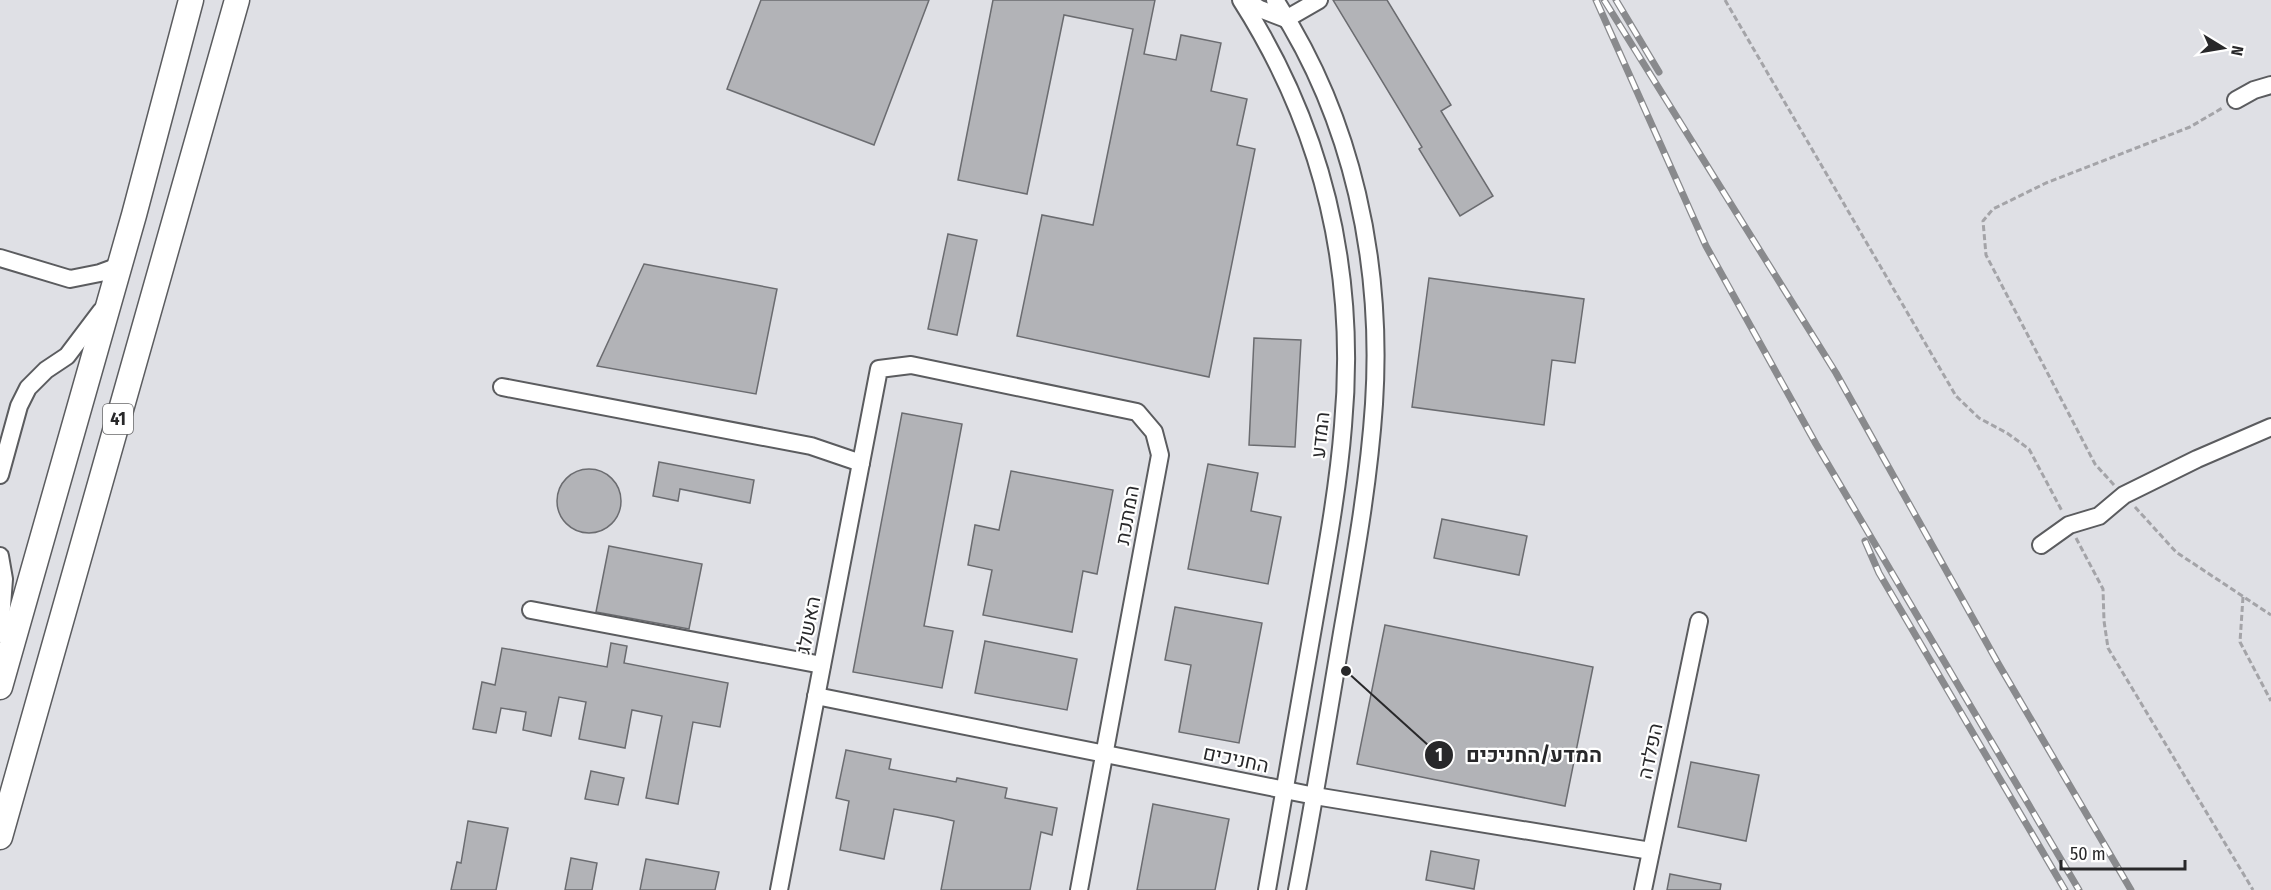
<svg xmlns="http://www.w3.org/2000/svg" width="2271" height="890" font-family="'Fira Sans Condensed',Heebo,sans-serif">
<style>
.building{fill:#b2b3b7;stroke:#6b6c70;stroke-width:1.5}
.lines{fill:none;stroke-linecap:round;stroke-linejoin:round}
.minor-casing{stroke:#5b5c5f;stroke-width:20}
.highway-casing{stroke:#5b5c5f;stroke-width:27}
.path{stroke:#a4a4a8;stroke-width:3;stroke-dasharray:6 3;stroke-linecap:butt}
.minor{stroke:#fff;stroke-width:16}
.highway{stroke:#fff;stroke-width:24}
.rail-casing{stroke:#898a8d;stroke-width:7}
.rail{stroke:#fff;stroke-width:4.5;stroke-dasharray:14;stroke-linecap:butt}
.labels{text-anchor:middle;stroke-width:4.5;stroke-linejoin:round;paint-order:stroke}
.shield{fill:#fff;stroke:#68686a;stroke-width:1.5}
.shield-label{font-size:18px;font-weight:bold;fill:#28282a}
.street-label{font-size:20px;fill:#28282a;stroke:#fff}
.leader{fill:none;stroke:#28282a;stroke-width:2}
.callout-dot{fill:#28282a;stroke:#fff;stroke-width:2}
.mark-label{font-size:18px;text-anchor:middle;font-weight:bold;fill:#fff}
.callout-label{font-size:21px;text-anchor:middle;font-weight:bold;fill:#28282a;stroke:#fff;stroke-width:4.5;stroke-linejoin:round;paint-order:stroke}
</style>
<rect width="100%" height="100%" fill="#dfe0e5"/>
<g class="building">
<polygon points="761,0 929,0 874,145 727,89"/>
<polygon points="993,0 1155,0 1144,54 1176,60 1181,35 1221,43 1211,91 1247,99 1237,145 1255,149 1209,377 1017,336 1042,215 1093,225 1133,29 1064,15 1027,194 958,180"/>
<polygon points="1333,0 1387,0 1451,105 1441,111 1493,196 1460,216 1419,149 1422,147"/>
<polygon points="948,234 977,240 957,335 928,329"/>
<polygon points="644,264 777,289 756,394 597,366"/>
<polygon points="1429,278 1584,299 1575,363 1552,360 1544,425 1412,407"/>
<polygon points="1254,338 1301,340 1295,447 1249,445"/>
<polygon points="902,413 962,424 924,626 953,631 942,688 853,672"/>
<polygon points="659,462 754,480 750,503 680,489 678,501 653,496"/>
<polygon points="1208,464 1258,473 1251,511 1281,517 1268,584 1188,569"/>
<circle cx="589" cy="501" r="32"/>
<polygon points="1011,471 1113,490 1097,574 1083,571 1072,632 983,615 992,570 968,565 975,525 999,530"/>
<polygon points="1442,519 1527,536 1519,575 1434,558"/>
<polygon points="609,546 702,564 689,629 596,612"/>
<polygon points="1175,607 1262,623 1239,743 1179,732 1191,665 1165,660"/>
<polygon points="1385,625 1593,667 1565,806 1357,764"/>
<polygon points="985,641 1077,659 1067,710 975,693"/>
<polygon points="611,643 627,646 624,663 728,683 720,727 693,722 678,804 646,798 662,716 632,710 625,748 579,739 586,702 559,697 551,736 523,730 526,712 501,708 496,733 473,729 482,682 495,685 502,648 607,667"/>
<polygon points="846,750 891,759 889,769 956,782 957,778 1007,788 1005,798 1057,808 1052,835 1041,832 1030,890 941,890 954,821 937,817 894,809 884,859 840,850 849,801 836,798"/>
<polygon points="1691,762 1759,775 1746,841 1678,827"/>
<polygon points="591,771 624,778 618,805 585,799"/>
<polygon points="1153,804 1229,819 1215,890 1137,890"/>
<polygon points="468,821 508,828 496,890 451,890 457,862 461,863"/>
<polygon points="1431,851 1479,860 1474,889 1426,880"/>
<polygon points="571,858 597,863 592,890 565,890"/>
<polygon points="646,859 719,872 715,890 640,890"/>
<polygon points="1670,874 1721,884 1720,890 1667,890"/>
</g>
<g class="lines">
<defs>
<g id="minor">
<path d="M1241,0c83,130 116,272 102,426 -5,64 -18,133 -29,196 -15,90 -31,179 -47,268"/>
<polyline points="1245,0 1260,9 1286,19 1319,0"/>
<path d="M1275,0c78,119 108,263 99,404 -5,75 -18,149 -31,223 -15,88 -29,176 -46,263"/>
<polyline points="2236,100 2254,90 2271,85"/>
<polyline points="0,258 70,279 100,273 119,266"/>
<polyline points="502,387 811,446 861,463"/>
<polyline points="0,475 19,406 28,388 46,370 67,356 101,311"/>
<polyline points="2041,545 2069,525 2099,516 2124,495 2197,459 2271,427"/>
<polyline points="0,556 4,579 0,634"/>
<polyline points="531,610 822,665"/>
<polyline points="816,696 1315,796 1651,851"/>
<polyline points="779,890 879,369 911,365 1137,412 1154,432 1160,455 1079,890"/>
<polyline points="1643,890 1699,621"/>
</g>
<g id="highway">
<polyline points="0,687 134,215 191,0"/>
<polyline points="0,837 237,0"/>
</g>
</defs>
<use href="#minor" class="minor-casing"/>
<use href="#highway" class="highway-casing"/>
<g class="path">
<polyline points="1725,0 1956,396 1979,418 2007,433 2029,449 2062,511"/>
<polyline points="2114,485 2095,464 1986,255 1983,221 1993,209 2046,183 2190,127 2224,107"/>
<polyline points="2135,507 2176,552 2271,615"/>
<polyline points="2076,538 2103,589 2104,621 2108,648 2253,890"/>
<polyline points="2243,597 2240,642 2271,701"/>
</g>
<use href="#minor" class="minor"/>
<use href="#highway" class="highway"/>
<defs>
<g id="rail">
<polyline points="1596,0 1706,246 1816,444 2079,890"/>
<polyline points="1604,0 1836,373 1999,665 2131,890"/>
<polyline points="1616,0 1659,72"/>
<polyline points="1865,541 1879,573 2065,890"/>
</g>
</defs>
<use href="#rail" class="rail-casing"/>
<use href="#rail" class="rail"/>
</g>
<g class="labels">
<rect class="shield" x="103" y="404" width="30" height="30" rx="4.5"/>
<g class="shield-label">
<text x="118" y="425">41</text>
</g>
<g class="street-label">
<text transform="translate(1320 435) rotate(-84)" y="7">המדע</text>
<text transform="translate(1127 515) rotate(-80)" y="7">המתכת</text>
<text transform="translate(808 625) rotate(-79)" y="7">האשלג</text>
<text transform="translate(1650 751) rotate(-78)" y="7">הפלדה</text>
<text transform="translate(1236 759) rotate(12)" y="7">החניכים</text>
</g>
</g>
<path class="leader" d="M1346 671L1439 755"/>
<g class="callout-dot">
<circle cx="1346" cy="671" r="6"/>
<circle cx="1439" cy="755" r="15"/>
</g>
<g class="mark-label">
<text x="1439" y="761">1</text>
</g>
<g class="callout-label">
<text x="1534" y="762">המדע/החניכים</text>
</g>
<g transform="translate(2223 48) rotate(101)" stroke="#ffffff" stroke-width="4.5" paint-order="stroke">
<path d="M0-4.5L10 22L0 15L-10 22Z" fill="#28282a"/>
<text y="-9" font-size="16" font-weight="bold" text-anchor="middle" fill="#28282a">N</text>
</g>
<path d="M2061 860v9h124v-9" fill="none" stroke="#28282a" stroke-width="3"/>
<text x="2070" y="860" font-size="18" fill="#28282a" stroke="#ffffff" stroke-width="4.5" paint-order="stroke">50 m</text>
</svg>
